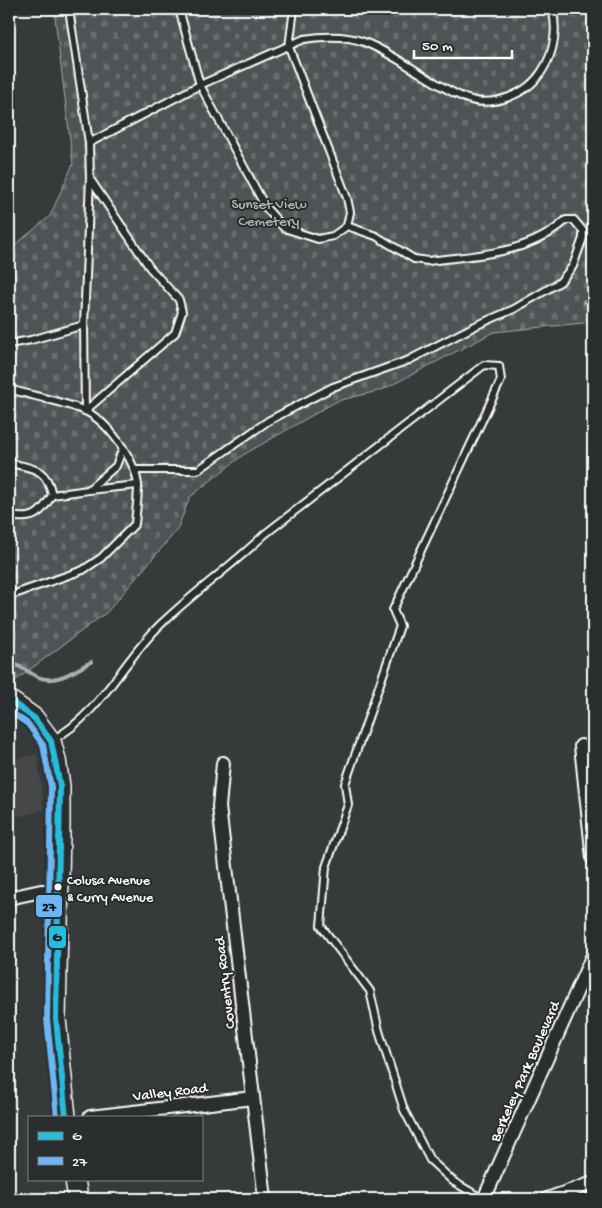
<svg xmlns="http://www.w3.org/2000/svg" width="602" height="1208" font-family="'Gochi Hand',sans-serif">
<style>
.built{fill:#444748}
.cemetery{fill:url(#cemetery-stones);stroke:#a8a9aa}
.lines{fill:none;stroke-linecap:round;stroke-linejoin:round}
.stream{stroke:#adaeaf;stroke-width:4}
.lane-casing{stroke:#fff;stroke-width:10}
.street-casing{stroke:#fff;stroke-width:16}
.secondary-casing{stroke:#fff;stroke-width:22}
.lane{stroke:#2a2d2e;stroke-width:6}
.street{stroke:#2a2d2e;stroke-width:12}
.secondary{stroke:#2a2d2e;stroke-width:19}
.bus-1-casing{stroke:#2a2d2e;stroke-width:10}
.bus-2-casing{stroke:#2a2d2e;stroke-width:10}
.bus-1{stroke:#26bcdd;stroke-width:6}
.bus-2{stroke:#6db6f5;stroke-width:6}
.bus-dot{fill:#fff;stroke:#2a2d2e;stroke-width:2}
.labels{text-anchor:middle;stroke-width:4;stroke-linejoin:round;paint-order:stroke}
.bus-label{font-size:14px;fill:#fff;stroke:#2a2d2e;text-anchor:start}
.park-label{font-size:15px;fill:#b0b2b2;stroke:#2a2d2e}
.street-label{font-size:15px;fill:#fff;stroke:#2a2d2e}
.line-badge{stroke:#2a2d2e;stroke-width:2}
.pale-badge-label{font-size:14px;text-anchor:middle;font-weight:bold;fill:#111}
</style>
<defs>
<pattern id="cemetery-stones" width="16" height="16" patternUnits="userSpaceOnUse" patternTransform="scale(1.25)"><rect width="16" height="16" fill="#505354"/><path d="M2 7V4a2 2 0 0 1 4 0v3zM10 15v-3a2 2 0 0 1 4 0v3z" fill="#6a6d6e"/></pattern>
</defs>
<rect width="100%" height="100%" fill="#373a3b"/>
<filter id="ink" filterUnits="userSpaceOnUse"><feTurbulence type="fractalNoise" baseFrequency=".02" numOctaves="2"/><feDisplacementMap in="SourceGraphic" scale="10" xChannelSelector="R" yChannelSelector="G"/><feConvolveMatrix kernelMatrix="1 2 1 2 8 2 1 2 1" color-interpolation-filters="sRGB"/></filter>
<g filter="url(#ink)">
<polygon class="built" points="37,754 44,810 9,819 9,761"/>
<polygon class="cemetery" points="54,9 593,9 593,322 494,332 382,390 337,401 243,455 190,497 177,530 107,612 16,680 9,678 9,250 50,216 73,164"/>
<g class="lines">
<g class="stream">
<polyline points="584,302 593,296"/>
<path d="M9,663c12,2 18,9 29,14 18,8 37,-7 53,-15"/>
</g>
<defs>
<g id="lane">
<polyline points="179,9 200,85 266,208 284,228 318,239 333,236 347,226 350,212 347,198 289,47 294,9"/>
<path d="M89,143l111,-58 104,-46c19,-3 42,-4 60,3 36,14 66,42 101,56 27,11 63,-4 77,-27 12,-18 16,-42 10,-62"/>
<polyline points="84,325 85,411"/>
<polyline points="9,344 31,340 84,325 90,178 89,143 69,9"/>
<path d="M9,389c24,7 51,12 74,21 24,10 53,50 55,76 0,12 -2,26 -3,38l-34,34 -18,12 -74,26"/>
<polyline points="85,411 175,333 182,312 179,300 150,268 90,179"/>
<path d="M9,463c24,5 38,5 43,32 -12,21 -20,25 -43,21"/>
<path d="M135,470h63l70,-49 65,-34 76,-27 66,-34 39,-17 46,-27 13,-16 10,-28v-7l-9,-11h-8c-37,35 -91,35 -138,41l-14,-2 -38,-23 -29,-10"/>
<polyline points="88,490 138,485"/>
<polyline points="52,495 88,490 116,466 123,448"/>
<path d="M52,740c48,-25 71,-80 109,-116 33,-32 71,-58 104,-90l219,-169 15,1 2,14 -108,230 7,16 -55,158 3,21 -22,62 -5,59 49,65 9,40 25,79 26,50 24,22 29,17"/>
</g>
<g id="street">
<polyline points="581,746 593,859"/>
<polyline points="223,763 219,807 265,1199"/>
<polyline points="9,898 41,891 58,891"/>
<polyline points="90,1117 253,1098"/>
<polyline points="484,1199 593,955"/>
<polyline points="547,1199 593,1183"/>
</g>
<g id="secondary">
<polyline points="9,700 34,718 51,741 56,760 60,786 60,831 56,1019 66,1117"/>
<polyline points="75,1179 78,1199"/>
</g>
</defs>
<use href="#lane" class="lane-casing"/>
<use href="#street" class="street-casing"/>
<use href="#secondary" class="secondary-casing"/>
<use href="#lane" class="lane"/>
<use href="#street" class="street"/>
<use href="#secondary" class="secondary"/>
<defs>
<polyline id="bus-1" points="9,700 34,718 51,741 60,786 56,1019 66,1117"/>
<polyline id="bus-2" points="9,711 28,724 43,745 51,787 47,1019 57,1117"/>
</defs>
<use href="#bus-1" class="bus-1-casing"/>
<use href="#bus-2" class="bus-2-casing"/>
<use href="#bus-1" class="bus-1"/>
<use href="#bus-2" class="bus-2"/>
</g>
</g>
<circle class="bus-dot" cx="58" cy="887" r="4.5"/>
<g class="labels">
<g class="bus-label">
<text x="67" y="884">Colusa Avenue<tspan x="67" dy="17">&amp; Curry Avenue</tspan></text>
</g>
<g class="park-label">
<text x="269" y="208">Sunset View<tspan x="269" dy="17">Cemetery</tspan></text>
</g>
<g class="street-label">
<text transform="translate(224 983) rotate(-97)" y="5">Coventry Road</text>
<text transform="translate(524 1071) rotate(-66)" y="5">Berkeley Park Boulevard</text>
<text transform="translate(170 1091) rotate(-7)" y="5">Valley Road</text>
</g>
</g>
<g class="line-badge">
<rect x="35" y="894" width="28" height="24" rx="5" fill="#6db6f5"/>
<rect x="48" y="925" width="19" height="24" rx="5" fill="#26bcdd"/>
</g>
<g class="pale-badge-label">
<text x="49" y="911">27</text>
<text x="57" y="941">G</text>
</g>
<rect width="602" height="1208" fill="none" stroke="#2a2d2e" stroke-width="30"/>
<rect x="15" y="15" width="572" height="1178" fill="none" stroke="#fff" stroke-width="2" filter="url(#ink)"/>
<rect x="28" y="1116" width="175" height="65" fill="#2a2d2e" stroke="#7f8182"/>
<rect x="38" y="1132" width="25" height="8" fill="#26bcdd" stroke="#7f8182"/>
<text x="72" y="1140" font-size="15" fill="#ffffff">G</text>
<rect x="38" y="1157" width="25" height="8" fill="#6db6f5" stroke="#7f8182"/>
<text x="72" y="1166" font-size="15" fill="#ffffff">27</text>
<path d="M414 50v8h98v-8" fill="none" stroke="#ffffff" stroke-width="2.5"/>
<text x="422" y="50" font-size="15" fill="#ffffff" stroke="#2a2d2e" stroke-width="4" paint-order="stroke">50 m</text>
</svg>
